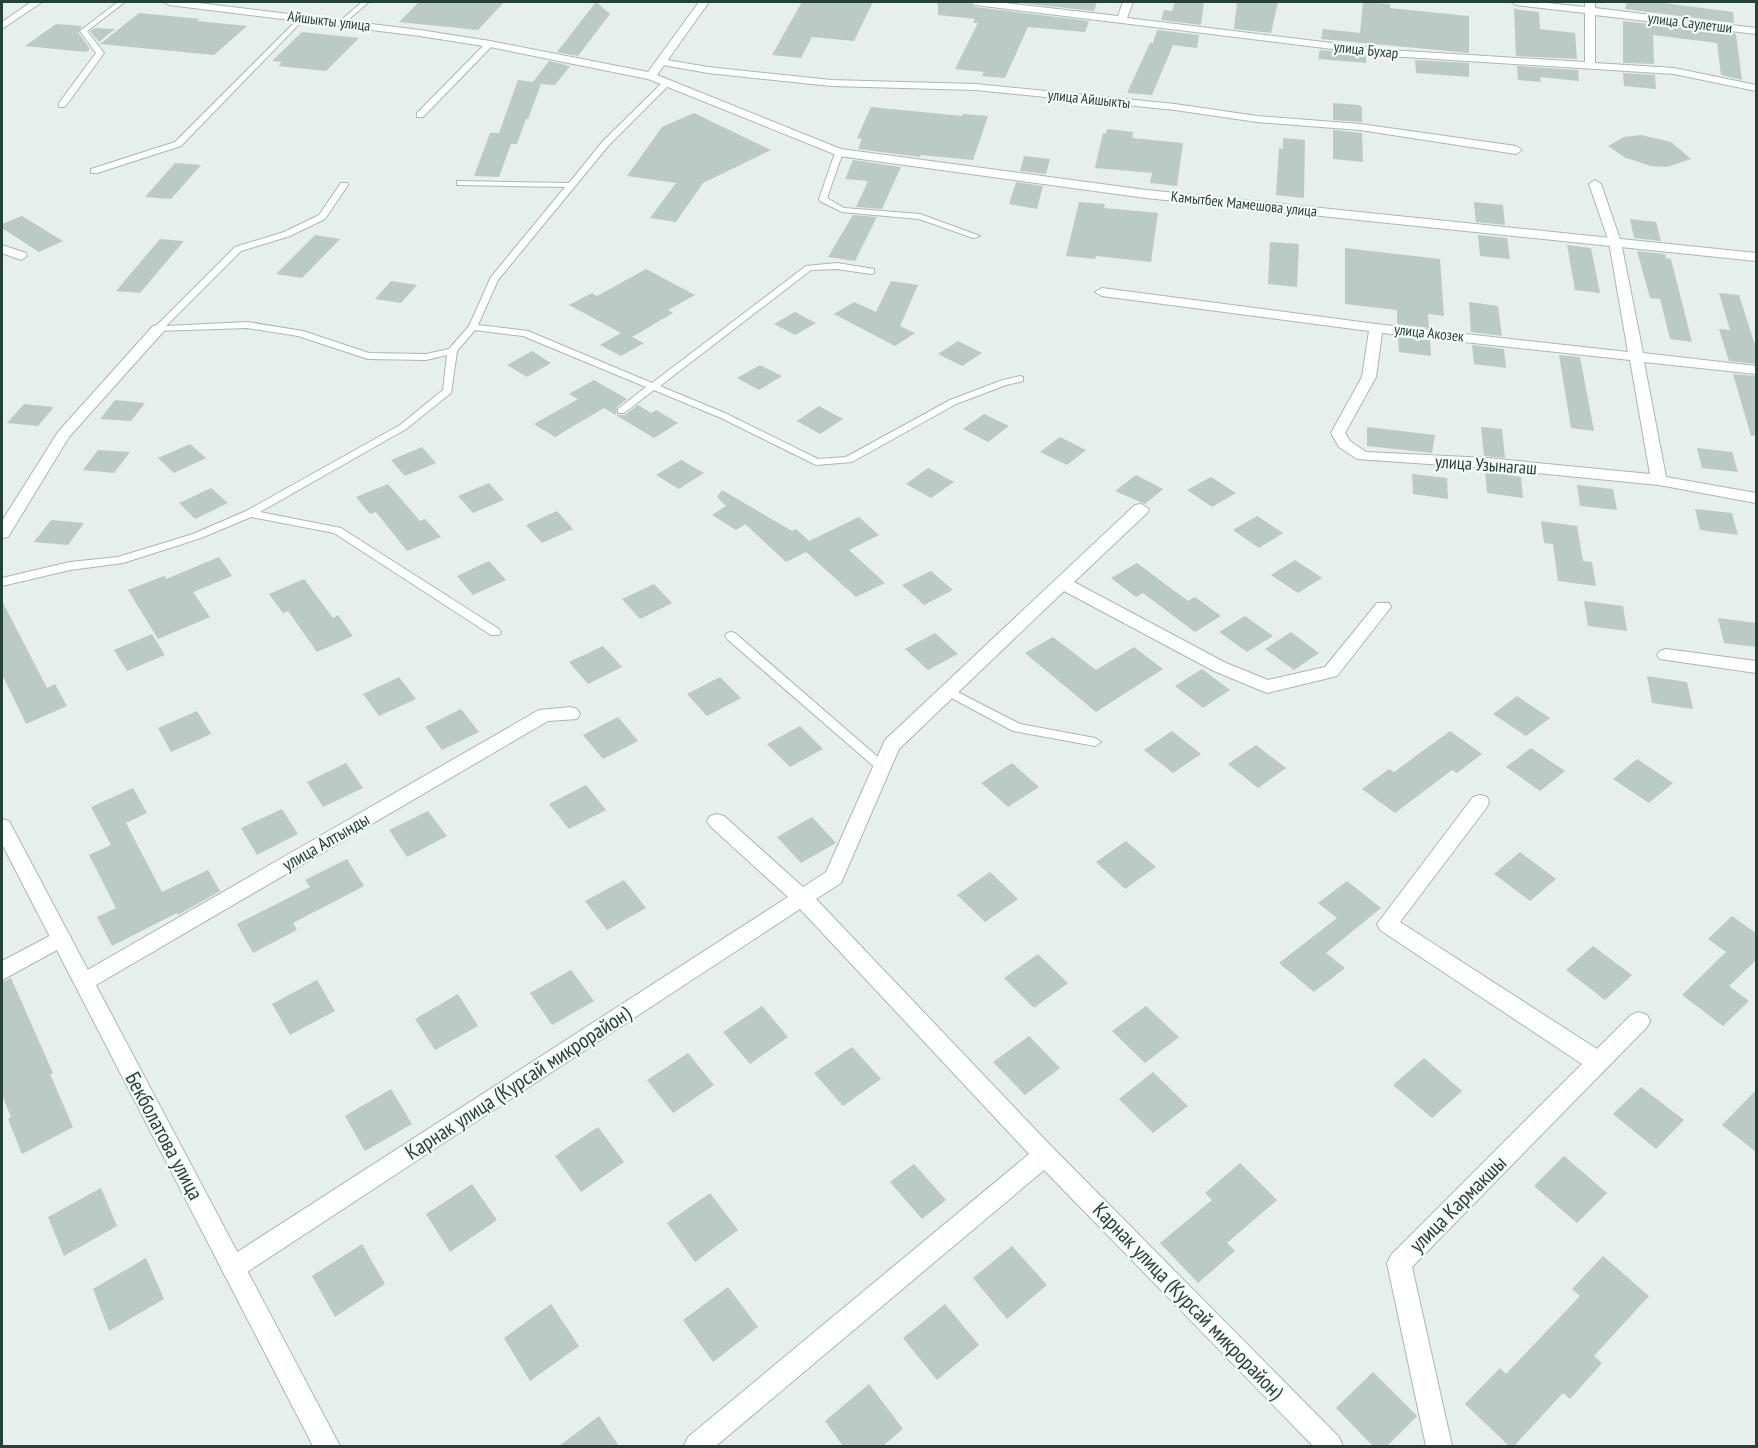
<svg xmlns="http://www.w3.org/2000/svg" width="1758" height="1448" font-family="'PT Sans Narrow',sans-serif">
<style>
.building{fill:#bbcac4}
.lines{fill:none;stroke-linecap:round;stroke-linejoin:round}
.service-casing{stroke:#a8b8b2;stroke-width:2}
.minor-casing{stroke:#a8b8b2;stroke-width:2}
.tertiary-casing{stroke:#a8b8b2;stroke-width:2}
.service{fill:#fff;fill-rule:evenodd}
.minor{fill:#fff;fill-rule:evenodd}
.tertiary{fill:#fff;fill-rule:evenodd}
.labels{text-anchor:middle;stroke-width:4.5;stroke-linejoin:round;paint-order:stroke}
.far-street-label{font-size:15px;fill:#24423a;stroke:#f7fbf9}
.street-label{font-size:18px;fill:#24423a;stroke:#f7fbf9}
.near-street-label{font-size:21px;fill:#24423a;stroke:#f7fbf9}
</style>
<rect width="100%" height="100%" fill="#e6efeb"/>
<g class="building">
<polygon points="419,2 504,2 478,30 399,22"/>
<polygon points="596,2 610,14 578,56 557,52"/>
<polygon points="802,2 873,2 854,41 812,37 801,58 772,55"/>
<polygon points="938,2 969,2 976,7 1089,21 1085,32 1028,27 1005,78 982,76 984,72 955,69 978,23 973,23 975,19 938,15"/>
<polygon points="1012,2 1097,2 1094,11"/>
<polygon points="1175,2 1204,2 1201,25 1161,20 1164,10 1172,11"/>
<polygon points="1237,2 1278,2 1271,33 1234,29"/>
<polygon points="1363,2 1390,4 1390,8 1469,16 1469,53 1321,39 1323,29 1360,33"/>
<polygon points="1627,2 1656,2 1733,12 1734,23 1625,9"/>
<polygon points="1514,9 1539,12 1540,29 1575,33 1577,59 1516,56"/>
<polygon points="139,13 200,19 197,21 247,26 214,55 100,44"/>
<polygon points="1623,21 1736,34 1742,80 1721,75 1717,43 1653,35 1654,64 1623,63"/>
<polygon points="56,24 82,26 78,32 90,49 86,52 25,46"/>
<polygon points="95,28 115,29 99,42 90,31"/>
<polygon points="1157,30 1199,35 1197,48 1173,45 1152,95 1127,93 1150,43 1153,43"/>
<polygon points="302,32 359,38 326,71 278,66 282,62 272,61"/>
<polygon points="1320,50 1366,55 1366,63 1318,59"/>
<polygon points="1415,60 1469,63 1469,77 1416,73"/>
<polygon points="549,61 570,66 555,85 541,84 528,119 526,119 517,144 511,144 499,177 474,176 490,133 499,133 518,80 533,82"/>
<polygon points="1517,66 1578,70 1579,81 1540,77 1541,82 1518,80"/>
<polygon points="1623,73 1655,75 1656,89 1624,86"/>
<polygon points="1333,103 1359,105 1362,107 1362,122 1333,120"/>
<polygon points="871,107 962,116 963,114 988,116 973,160 921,155 920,157 858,149 862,139 857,138"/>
<polygon points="694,113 771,150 703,183 676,222 650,218 676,183 627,176 662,127"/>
<polygon points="1107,129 1133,132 1132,138 1183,143 1177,186 1150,183 1152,173 1095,168 1103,133 1106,134"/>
<polygon points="1333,130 1362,133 1363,162 1333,159"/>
<polygon points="1641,135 1671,142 1691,159 1667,167 1651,166 1626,158 1608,146 1624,137"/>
<polygon points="1283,138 1305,140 1304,198 1276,195 1279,148 1283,149"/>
<polygon points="1024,156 1050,159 1046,174 1020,171"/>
<polygon points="853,160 901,167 882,209 856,207 868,181 845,179"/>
<polygon points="175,163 201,165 171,199 145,197"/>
<polygon points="1016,182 1043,186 1037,209 1009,204"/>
<polygon points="1079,202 1105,204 1104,208 1158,213 1151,262 1096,256 1095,259 1066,256"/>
<polygon points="1474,202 1503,205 1505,225 1476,222"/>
<polygon points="853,215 877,217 855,261 828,257"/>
<polygon points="22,216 63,241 39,252 2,228 2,224"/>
<polygon points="1630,219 1656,222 1661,241 1634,238"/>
<polygon points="315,235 340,239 302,278 276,274"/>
<polygon points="1478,235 1507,238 1510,259 1480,256"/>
<polygon points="160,239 184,241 140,293 116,291"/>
<polygon points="1270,242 1299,244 1297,287 1268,284"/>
<polygon points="1567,245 1591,248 1600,293 1575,290"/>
<polygon points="1345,248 1440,259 1444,316 1428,314 1429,328 1397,324 1397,310 1345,304"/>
<polygon points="1637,251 1665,254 1666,258 1671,259 1692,342 1670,339 1660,299 1650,298"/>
<polygon points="646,269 695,295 668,310 673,313 632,337 644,343 621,356 600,345 621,333 569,305 592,293 597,296"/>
<polygon points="391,281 417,285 401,303 375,299"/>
<polygon points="891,281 918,285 900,326 915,333 895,346 834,314 854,302 876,312"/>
<polygon points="1719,293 1739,295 1756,348 1756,364 1729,361 1719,329 1730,330"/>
<polygon points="1469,302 1498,306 1502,336 1471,332"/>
<polygon points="795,312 816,323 795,335 774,324"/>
<polygon points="1398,337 1430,340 1431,356 1399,352"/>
<polygon points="958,341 982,353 962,366 938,354"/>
<polygon points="1472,345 1504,349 1506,368 1474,364"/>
<polygon points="532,351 551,363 527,377 507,365"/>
<polygon points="1559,355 1580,357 1594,431 1571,428"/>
<polygon points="760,365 782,376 759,390 737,378"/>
<polygon points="1733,374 1756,376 1756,435 1751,436"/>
<polygon points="594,380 627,399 617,407 616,415 625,415 638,405 651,413 656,410 678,423 654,438 604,408 555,437 534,424 578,399 569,394"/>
<polygon points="115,400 145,403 131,421 100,419"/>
<polygon points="24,404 54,407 38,426 7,423"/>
<polygon points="819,406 843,419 820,434 797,421"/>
<polygon points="984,414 1009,426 988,442 963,429"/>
<polygon points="1367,427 1435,435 1432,453 1367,446"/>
<polygon points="1481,427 1502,429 1505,458 1484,456"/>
<polygon points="1060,437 1086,450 1067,465 1040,452"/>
<polygon points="190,444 206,458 174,473 158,458"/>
<polygon points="422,447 436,463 405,476 391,460"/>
<polygon points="1697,448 1732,452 1738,472 1702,468"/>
<polygon points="98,450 130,452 114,473 83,470"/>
<polygon points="681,460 704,473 679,489 656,475"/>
<polygon points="928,468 954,482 931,498 906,484"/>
<polygon points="1485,470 1506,472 1507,475 1521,477 1523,498 1487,493"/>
<polygon points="1412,474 1447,478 1448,499 1413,494"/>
<polygon points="1136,475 1163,489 1145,504 1115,491"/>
<polygon points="1211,477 1236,493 1212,507 1187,490"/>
<polygon points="489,483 504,500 473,513 458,496"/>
<polygon points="388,484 420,521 425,519 441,537 407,551 376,512 370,514 356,497"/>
<polygon points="1577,485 1613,489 1617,510 1580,506"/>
<polygon points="211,488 228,503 195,519 179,503"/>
<polygon points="722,490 792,531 796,529 809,541 859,517 879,535 849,550 885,583 856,597 806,552 786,562 745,524 736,530 712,515 726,506 717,497"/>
<polygon points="1695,509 1732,513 1738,535 1700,530"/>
<polygon points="557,511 573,529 542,543 526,525"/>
<polygon points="1257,516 1283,533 1259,548 1233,530"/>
<polygon points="51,520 84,523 68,545 34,542"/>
<polygon points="1541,521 1577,526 1583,561 1592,562 1596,586 1558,581 1553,544 1544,543"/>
<polygon points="219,557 232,576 193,592 210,617 158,639 128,590 164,576 166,579"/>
<polygon points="1295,560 1322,578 1298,593 1271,575"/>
<polygon points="489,561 506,580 473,595 457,576"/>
<polygon points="1137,563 1188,601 1195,597 1221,616 1195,632 1143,593 1136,597 1111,578"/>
<polygon points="931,571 953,590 924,605 902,585"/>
<polygon points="304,579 333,618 338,615 353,636 317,652 288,611 283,613 269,594"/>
<polygon points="654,584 672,603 640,619 622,599"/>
<polygon points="2,601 47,688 55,684 67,706 26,724 2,674"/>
<polygon points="1584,601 1623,606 1627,631 1588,626"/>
<polygon points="1245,616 1273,636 1247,652 1219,632"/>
<polygon points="1718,618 1756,623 1756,647 1724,643"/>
<polygon points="1291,632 1319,653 1294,670 1265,649"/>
<polygon points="935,633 958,654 928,670 905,649"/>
<polygon points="152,634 165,655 127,671 114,650"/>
<polygon points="1053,637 1096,670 1134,647 1163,669 1096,712 1025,653"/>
<polygon points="603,646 622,667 588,684 569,662"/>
<polygon points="1202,669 1230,690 1203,708 1175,686"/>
<polygon points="1647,676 1687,682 1693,709 1652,703"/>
<polygon points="399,677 416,699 379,716 363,694"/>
<polygon points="720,677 741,698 707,716 687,694"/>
<polygon points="1517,696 1550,718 1526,736 1493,714"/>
<polygon points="461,709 479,732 442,750 425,727"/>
<polygon points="197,711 211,734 171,752 158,728"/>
<polygon points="618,717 638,741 603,759 583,735"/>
<polygon points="800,726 823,749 790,767 767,744"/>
<polygon points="1172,731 1201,754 1173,773 1144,750"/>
<polygon points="1450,731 1482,754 1457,773 1452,770 1395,813 1362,789 1389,769 1394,772"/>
<polygon points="1256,745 1286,768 1258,788 1228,764"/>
<polygon points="1531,748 1565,771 1540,791 1506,767"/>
<polygon points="1637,759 1673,783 1649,803 1613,779"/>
<polygon points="346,763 363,788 323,807 307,782"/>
<polygon points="1012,763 1039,787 1008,807 981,783"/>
<polygon points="586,785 606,810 569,829 549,804"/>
<polygon points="133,788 147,813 126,823 162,892 208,870 220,891 178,915 177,913 112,946 97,917 116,908 89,855 111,845 91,807"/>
<polygon points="282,809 298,834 257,855 241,828"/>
<polygon points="428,811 447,836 407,857 389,830"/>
<polygon points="812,817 836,843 801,863 777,837"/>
<polygon points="1126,841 1156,867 1125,889 1096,862"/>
<polygon points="1520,852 1556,879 1530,901 1494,874"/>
<polygon points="347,859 364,886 293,923 297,930 253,953 237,924 310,887 305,880"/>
<polygon points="990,872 1018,899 985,922 957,895"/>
<polygon points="624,880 646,908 607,930 585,901"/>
<polygon points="1347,881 1381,908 1326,953 1345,968 1314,992 1279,963 1337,918 1318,903"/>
<polygon points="1732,916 1756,933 1756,960 1729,986 1749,1001 1723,1026 1682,995 1726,952 1708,939"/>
<polygon points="1593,946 1632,975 1605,1000 1566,970"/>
<polygon points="1038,954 1068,983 1034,1008 1004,978"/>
<polygon points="571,970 594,1001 552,1025 530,993"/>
<polygon points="11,978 53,1073 50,1074 73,1127 22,1154 8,1119 11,1117 2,1095 2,982"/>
<polygon points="317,980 335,1011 290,1035 272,1004"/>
<polygon points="458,994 478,1026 435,1050 415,1019"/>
<polygon points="762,1006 788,1037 750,1064 723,1032"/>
<polygon points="1146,1006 1179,1037 1145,1063 1112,1031"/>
<polygon points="1029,1036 1060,1068 1025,1095 993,1062"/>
<polygon points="852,1047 881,1079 843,1106 814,1073"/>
<polygon points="688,1053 714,1085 673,1113 647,1080"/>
<polygon points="1424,1058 1462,1091 1432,1118 1393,1085"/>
<polygon points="1153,1072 1188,1106 1153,1133 1119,1099"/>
<polygon points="1641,1087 1684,1120 1656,1149 1613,1114"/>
<polygon points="391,1089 412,1124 365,1151 345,1116"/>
<polygon points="1756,1090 1756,1152 1722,1125"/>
<polygon points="598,1127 624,1162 581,1192 555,1156"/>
<polygon points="1564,1156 1607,1193 1577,1223 1534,1186"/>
<polygon points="1240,1163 1277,1200 1227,1243 1235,1251 1198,1283 1160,1243 1212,1200 1205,1193"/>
<polygon points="914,1164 946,1200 922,1219 890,1182"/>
<polygon points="472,1184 497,1220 450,1252 426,1214"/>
<polygon points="101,1188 117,1226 64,1256 48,1217"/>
<polygon points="710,1193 738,1230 695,1262 667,1223"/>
<polygon points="362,1244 385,1284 335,1317 312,1276"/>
<polygon points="1012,1246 1047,1285 1007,1319 973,1278"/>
<polygon points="1603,1256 1649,1296 1594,1356 1602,1363 1570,1399 1563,1393 1514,1446 1509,1446 1465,1404 1500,1368 1506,1374 1580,1296 1572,1289"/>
<polygon points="146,1258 164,1299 109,1331 93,1289"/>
<polygon points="728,1287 758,1327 713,1362 683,1320"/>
<polygon points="551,1304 579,1346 530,1381 504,1338"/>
<polygon points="945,1304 979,1345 937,1380 903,1338"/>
<polygon points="1373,1372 1417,1416 1387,1446 1373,1446 1336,1408"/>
<polygon points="869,1384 903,1429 883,1446 843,1446 825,1421"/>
<polygon points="599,1416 619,1446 559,1446"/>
</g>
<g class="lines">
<defs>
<g id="service">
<polygon points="118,2 125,2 87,31 104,53 65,107 59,107 59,103 96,53 80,31"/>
<polygon points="362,2 369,2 343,24 339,24 339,22"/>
<polygon points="300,17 305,18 181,146 97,173 91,173 91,169 175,142"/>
<polygon points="487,42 494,44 423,117 417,117 417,113"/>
<polygon points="665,80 672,82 609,145 498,280 478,325 528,331 652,383 806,266 837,263 874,269 874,273 871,274 837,269 811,270 660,386 727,414 818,459 846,457 950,400 1000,381 1020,376 1023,377 1023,381 1006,385 956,404 852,462 816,465 721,418 654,390 624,413 618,413 618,409 646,387 523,336 475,330 457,351 451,393 406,429 260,512 341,528 499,629 501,632 499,635 491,635 334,533 251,517 201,538 123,563 70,570 2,586 2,578 70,562 118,557 193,534 246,511 400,425 443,390 447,355 426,360 368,359 298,336 247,328 155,331 155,327 235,247 284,232 319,215 341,183 347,183 348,185 325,219 290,236 241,251 166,326 247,322 303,331 369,353 426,354 449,349 469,326 491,277 565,187 460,185 457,185 457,181 569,183 603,141"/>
<polygon points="836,150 843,152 827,198 844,208 920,214 980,236 973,238 919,219 842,212 820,201 819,199"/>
<polygon points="731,632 735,633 886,764 888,767 886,770 878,770 727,639 725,636 727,633"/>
<polygon points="948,687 1020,724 1095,738 1101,742 1095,746 1013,731 944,694 942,691"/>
</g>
<g id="minor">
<polygon points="31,2 42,2 2,29 2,22"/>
<polygon points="971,2 997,2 1118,16 1123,2 1133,2 1127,18 1389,50 1585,62 1585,13 1516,5 1511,2 1537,2 1585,7 1585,2 1595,2 1595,8 1756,28 1756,34 1595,15 1595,63 1674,68 1756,85 1756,91 1674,74 1389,56 976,5"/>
<polygon points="661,59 708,67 831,80 975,84 1175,104 1257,116 1360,124 1516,146 1522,150 1516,154 1360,130 1257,122 1175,110 975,90 831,86 708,73 657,64 656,62"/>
<path d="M1595,180l6,4 20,58 22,111 113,13v8l-112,-12 22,115 90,16v10l-97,-18 -172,-17 -130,-9 -18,-12 -8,-14 31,-56 7,-46 -267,-35 -7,-4 7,-4 274,36 252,28 -19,-110 -20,-58zM1382,333l248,27 20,114 -163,-16 -121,-6 -16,-11 -5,-8 31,-56z"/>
<polygon points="2,245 26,253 27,256 21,260 2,253"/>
<polygon points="158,325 163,326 165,329 163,332 69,437 8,537 2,538 2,521 58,432 153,326"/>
<polygon points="1141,504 1149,509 1147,513 1074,582 1226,663 1268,680 1325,667 1377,603 1389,603 1391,607 1337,676 1267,693 1214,671 1064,591 899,749 841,883 816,899 1053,1148 1339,1437 1343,1446 1313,1446 1044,1170 716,1446 684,1446 688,1437 1029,1154 800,909 241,1276 233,1280 225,1276 221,1268 225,1260 788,897 710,826 707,821 710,816 717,814 724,816 803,887 826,872 885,740 1135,505"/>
<polygon points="1666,649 1756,661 1756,673 1660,659 1657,655 1660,651"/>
<polygon points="571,707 577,709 580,714 577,719 548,721 91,988 84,991 77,988 74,982 77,976 539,710"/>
<polygon points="1480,795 1487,797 1489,802 1487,807 1400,922 1597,1049 1631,1015 1639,1012 1647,1015 1650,1021 1647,1027 1412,1267 1452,1446 1426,1446 1387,1263 1391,1255 1582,1064 1380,930 1377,924 1473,797"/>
<polygon points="61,930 68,932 71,938 68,944 2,980 2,961"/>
</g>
<g id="tertiary">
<polygon points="164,2 190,2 420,30 490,41 648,72 699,2 709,2 657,75 841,149 1146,190 1756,253 1756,261 1146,198 839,156 648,79 490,47 420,36 169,5"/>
<polygon points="2,819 9,821 340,1446 313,1446 2,844"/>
</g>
</defs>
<use href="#service" class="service-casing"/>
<use href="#minor" class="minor-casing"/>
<use href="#tertiary" class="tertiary-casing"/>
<use href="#service" class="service"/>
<use href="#minor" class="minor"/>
<use href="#tertiary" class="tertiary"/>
</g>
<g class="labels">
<g class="far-street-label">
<text transform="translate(329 21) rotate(7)" y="5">Айшыкты улица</text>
<text transform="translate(1690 23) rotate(7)" y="5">улица Саулетши</text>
<text transform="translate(1366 50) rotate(6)" y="5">улица Бухар</text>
<text transform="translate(1089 99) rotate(6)" y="5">улица Айшыкты</text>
<text transform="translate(1244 204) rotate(6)" y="5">Камытбек Мамешова улица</text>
<text transform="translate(1429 333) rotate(6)" y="5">улица Акозек</text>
</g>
<g class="street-label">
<text transform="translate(1486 465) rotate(4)" y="6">улица Узынагаш</text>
<text transform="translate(326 842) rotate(-30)" y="6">улица Алтынды</text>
</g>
<g class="near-street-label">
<text transform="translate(518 1083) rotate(-33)" y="7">Карнак улица (Курсай микрорайон)</text>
<text transform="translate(164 1136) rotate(62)" y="7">Бекболатова улица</text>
<text transform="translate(1458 1204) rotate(-45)" y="7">улица Кармакшы</text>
<text transform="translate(1188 1301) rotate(46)" y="7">Карнак улица (Курсай микрорайон)</text>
</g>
</g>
<rect width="1758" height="1448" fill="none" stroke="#24423a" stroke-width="6"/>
</svg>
